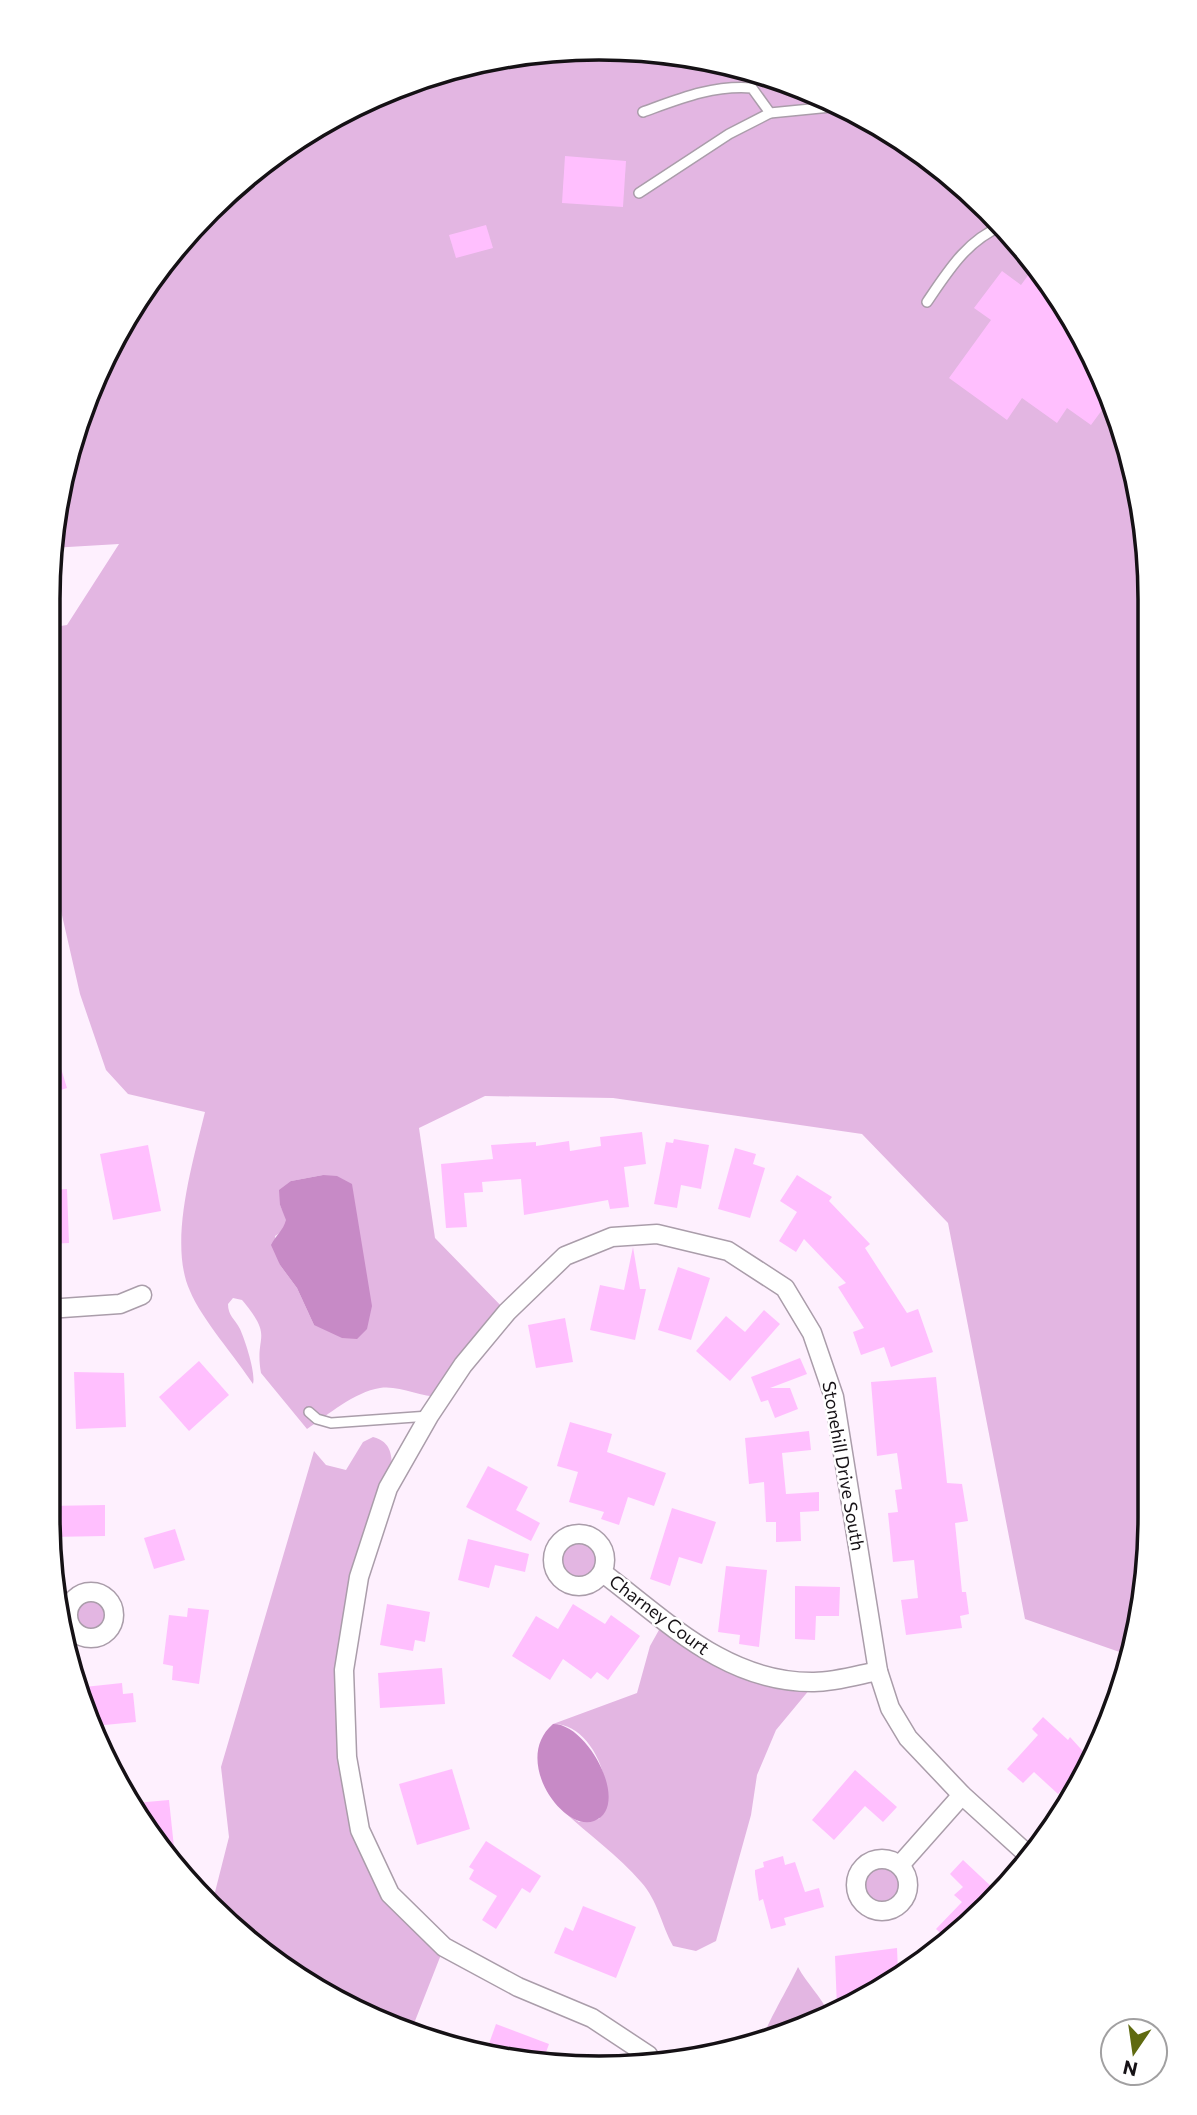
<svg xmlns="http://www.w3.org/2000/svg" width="1197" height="2115" font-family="Commissioner,sans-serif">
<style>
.green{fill:#e3b6e2;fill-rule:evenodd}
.water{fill:#c78ac6}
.building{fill:#ffbffe}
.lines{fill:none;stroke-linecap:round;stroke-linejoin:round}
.service-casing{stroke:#aa9daa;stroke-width:12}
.minor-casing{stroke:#aa9daa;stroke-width:21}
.service{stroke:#fff;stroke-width:9}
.minor{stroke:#fff;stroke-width:18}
.labels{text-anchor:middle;stroke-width:5;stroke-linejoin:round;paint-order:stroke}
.street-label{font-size:18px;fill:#151115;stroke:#fff}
.rim{fill:none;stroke:#151115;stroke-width:3.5}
</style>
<rect width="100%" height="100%" fill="#fef0fe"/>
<g class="green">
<path d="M563,48l108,4 105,25 98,44 114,87 69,85 63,128 25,106 4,1025 -18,104 -106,-37 -77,-396 -86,-89 -249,-36 -128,-2 -66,32 16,110 72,74 -67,85c-20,0 -41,-12 -60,-9 -26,4 -52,27 -73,41l-46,-56c-7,-39 14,-34 -19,-73l-9,-2 -5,6c0,12 7,15 12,25 5,11 16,44 13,55 -17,-26 -52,-66 -63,-93 -22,-48 3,-129 15,-179l-77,-18 -22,-24 -26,-76 -32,-140v-226l19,-3 52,-81 -68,4 15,-93 55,-132 63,-88 79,-74 92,-57 101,-38zM323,1175l-9,150 -17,-37 -17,-23 -5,-29 8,-5 4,-11 -7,-15 11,-24z"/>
<path d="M373,1437c19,5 19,19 19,36l-48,197 16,160 30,64 54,53 -29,74 -7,6 -116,-52 -84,-79 7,-4 14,-55 -8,-70 93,-316 12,14 20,5 17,-28z"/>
<circle cx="579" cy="1560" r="26"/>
<circle cx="91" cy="1615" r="23"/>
<path d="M664,1621l62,42 89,20 -39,47 -19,45 -6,40 -35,126 -20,10 -23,-5c-12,-22 -15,-45 -32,-64 -22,-26 -53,-48 -78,-71l16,11 20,-3c20,-31 -7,-96 -46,-95l84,-31 13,-47z"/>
<circle cx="882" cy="1885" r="26"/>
<path d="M798,1967c9,17 23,29 31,47l-20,12 -45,10c0,-7 29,-57 34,-69z"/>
</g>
<g class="water">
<path d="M323,1175l14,1 15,8 20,122 -5,23 -10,10 -15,-1 -28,-13 -17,-37 -17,-23 -9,-20c5,-10 12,-14 15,-25l-6,-15 -1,-15 12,-9z"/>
<path d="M553,1724c35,-1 79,83 41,97 -30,12 -83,-61 -41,-97z"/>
</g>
<g class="building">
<polygon points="565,156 626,161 623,207 562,203"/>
<polygon points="486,225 493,248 456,258 449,235"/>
<polygon points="1035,266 1057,293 1110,399 1091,425 1067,408 1057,423 1022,398 1007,420 949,378 991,320 974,308 1002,271 1021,285"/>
<polygon points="48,1036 51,1036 67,1088 48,1094"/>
<polygon points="642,1132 646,1164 624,1167 629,1207 610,1209 608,1200 524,1215 521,1179 482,1182 483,1192 464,1193 467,1227 446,1228 441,1164 493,1159 491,1145 536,1142 536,1146 569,1141 570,1151 601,1146 600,1137"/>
<polygon points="674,1139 709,1145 701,1189 681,1185 677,1208 654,1204 666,1142 673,1143"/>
<polygon points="148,1145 161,1211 113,1220 100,1154"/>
<polygon points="735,1148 756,1154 753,1164 765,1168 750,1218 718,1209"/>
<polygon points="797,1175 832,1197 829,1201 870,1244 865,1248 907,1313 918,1309 933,1352 891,1367 884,1347 861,1355 853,1332 864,1328 838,1287 846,1283 804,1239 796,1252 779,1241 797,1212 780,1201"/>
<polygon points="67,1189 69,1243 48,1244 48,1190"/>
<polygon points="633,1247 640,1289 646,1289 635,1340 590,1330 600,1285 624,1290"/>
<polygon points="678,1267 710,1278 691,1340 658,1330"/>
<polygon points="764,1310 780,1324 730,1381 696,1351 726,1316 745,1332"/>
<polygon points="565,1318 573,1362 536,1368 528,1325"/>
<polygon points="800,1358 807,1374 770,1388 790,1388 798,1409 775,1418 768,1400 761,1402 751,1377"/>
<polygon points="199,1361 229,1395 189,1431 159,1397"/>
<polygon points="74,1372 124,1373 126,1427 76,1429"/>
<polygon points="936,1377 947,1483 962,1484 968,1521 955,1523 962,1592 966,1592 969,1614 960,1616 962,1628 906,1635 901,1600 918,1598 914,1560 893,1562 888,1513 898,1512 895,1490 902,1489 897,1453 877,1456 871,1382"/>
<polygon points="570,1422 612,1434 607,1452 666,1473 654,1506 628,1497 619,1525 601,1519 604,1512 569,1502 578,1472 557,1466"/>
<polygon points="809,1431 811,1450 782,1453 786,1494 819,1492 819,1511 800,1512 801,1541 776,1542 776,1522 766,1522 764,1482 749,1484 745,1438"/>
<polygon points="488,1466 528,1487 516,1510 540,1523 531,1541 466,1507"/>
<polygon points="105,1505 105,1536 51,1537 47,1506"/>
<polygon points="672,1508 716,1522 702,1564 679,1557 670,1586 650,1579"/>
<polygon points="175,1529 185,1560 154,1569 144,1538"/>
<polygon points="468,1539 529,1554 525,1572 495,1565 489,1588 458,1580"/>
<polygon points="726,1566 767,1570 759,1647 739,1644 740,1635 718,1632"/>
<polygon points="795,1586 840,1587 839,1616 816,1616 815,1640 795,1639"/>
<polygon points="387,1604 430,1612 425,1642 415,1640 413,1651 380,1645"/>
<polygon points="573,1604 605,1624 611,1615 640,1636 608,1680 597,1672 591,1679 563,1659 550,1680 512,1656 536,1616 558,1629"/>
<polygon points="188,1608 209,1610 199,1684 172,1680 173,1666 163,1664 169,1615 187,1617"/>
<polygon points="442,1668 445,1704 380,1708 378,1673"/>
<polygon points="122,1683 123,1694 133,1693 136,1722 94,1726 75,1688"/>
<polygon points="1043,1717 1068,1740 1070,1737 1090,1759 1084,1772 1069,1788 1066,1785 1058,1794 1034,1772 1023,1783 1007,1769 1038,1735 1032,1729"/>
<polygon points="452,1769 470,1829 417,1845 399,1784"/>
<polygon points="855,1770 897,1807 883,1822 865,1806 834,1840 812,1820"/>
<polygon points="169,1800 176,1866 161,1852 135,1803"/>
<polygon points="486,1841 541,1876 530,1893 522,1888 496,1929 482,1920 497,1896 469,1879 474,1870 469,1867"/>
<polygon points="783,1856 785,1865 795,1862 805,1892 819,1888 824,1907 784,1918 786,1925 771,1929 763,1899 759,1901 755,1874 755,1870 764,1867 763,1862"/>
<polygon points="963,1860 995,1890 962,1931 948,1940 936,1929 962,1902 954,1895 963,1887 950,1874"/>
<polygon points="583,1906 636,1927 616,1978 554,1953 565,1927 573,1931"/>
<polygon points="897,1948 898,1971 837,2009 835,1956"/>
<polygon points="496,2024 549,2044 544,2058 486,2052"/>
</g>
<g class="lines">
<defs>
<g id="service">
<path d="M643,112c36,-13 69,-27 109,-24l18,25 71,-7"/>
<polyline points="639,193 729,134 770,113"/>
<path d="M927,302c21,-31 40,-62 75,-76"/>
<polyline points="309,1412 317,1419 331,1423 429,1416"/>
</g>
<g id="minor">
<polyline points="48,1309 120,1304 142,1295"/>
<circle cx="579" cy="1560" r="26"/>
<path d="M603,1573c65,49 124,110 211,109 21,0 44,-7 64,-11"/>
<circle cx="91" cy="1615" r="23"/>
<circle cx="882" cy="1885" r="26"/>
<polyline points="900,1865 962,1795"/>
<polyline points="652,2062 648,2055 592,2018 518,1987 444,1947 390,1894 360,1830 347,1757 344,1670 359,1577 388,1488 429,1416 463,1365 507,1312 565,1256 612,1237 657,1234 728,1251 785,1288 812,1333 834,1397 878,1671 890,1708 908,1738 962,1795 1026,1853"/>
</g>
</defs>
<use href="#service" class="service-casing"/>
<use href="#minor" class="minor-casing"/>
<use href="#service" class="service"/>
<use href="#minor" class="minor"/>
</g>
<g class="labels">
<g class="street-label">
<text transform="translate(843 1466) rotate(80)" y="6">Stonehill Drive South</text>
<text transform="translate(659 1615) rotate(37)" y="6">Charney Court</text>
</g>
</g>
<path d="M0 0H1197V2115H0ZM599 60H599A539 539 0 0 1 1138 599V1517A539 539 0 0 1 599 2056H599A539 539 0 0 1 60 1517V599A539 539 0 0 1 599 60Z" fill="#fff" fill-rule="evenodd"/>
<path class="rim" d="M599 60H599A539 539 0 0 1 1138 599V1517A539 539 0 0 1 599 2056H599A539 539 0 0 1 60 1517V599A539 539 0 0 1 599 60Z"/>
<g transform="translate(1134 2052) rotate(193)"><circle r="33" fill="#ffffff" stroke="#a1a0a1" stroke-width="2"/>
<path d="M0-5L12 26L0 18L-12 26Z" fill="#5f6a10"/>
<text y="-10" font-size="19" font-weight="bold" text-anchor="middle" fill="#151115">N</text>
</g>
</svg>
